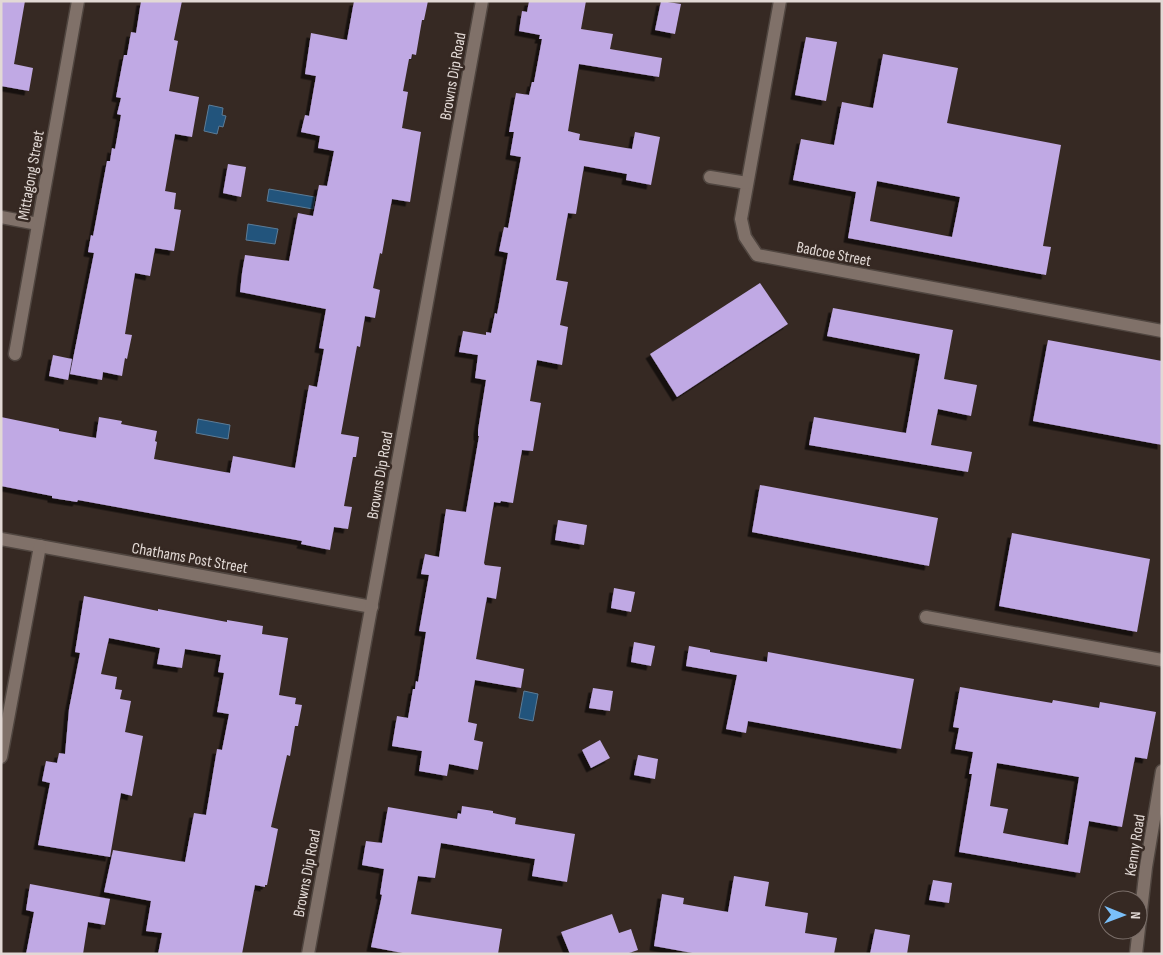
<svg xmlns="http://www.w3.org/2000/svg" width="1163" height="955" font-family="'Sofia Sans Condensed',sans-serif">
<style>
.water{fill:#22547c;stroke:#5c7c97}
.building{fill:#c0a9e4;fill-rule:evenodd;filter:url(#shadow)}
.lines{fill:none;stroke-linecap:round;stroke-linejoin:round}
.service-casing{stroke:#504640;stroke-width:15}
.minor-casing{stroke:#504640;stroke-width:15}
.service{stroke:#807169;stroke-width:12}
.minor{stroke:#807169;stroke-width:12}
.labels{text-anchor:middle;stroke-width:5;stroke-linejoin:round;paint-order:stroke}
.street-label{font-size:16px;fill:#e2d9d5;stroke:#362923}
</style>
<defs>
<filter id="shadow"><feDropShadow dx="-4.5" dy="4.5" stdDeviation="0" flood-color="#0009"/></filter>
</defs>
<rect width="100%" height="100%" fill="#362923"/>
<g class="water">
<polygon points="209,105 223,108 222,115 226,116 223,127 219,126 217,134 204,131"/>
<polygon points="269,189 315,197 313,209 267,201"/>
<polygon points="248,224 278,229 275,244 246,240"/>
<polygon points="198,419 230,425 228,439 196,433"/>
<polygon points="524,691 538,694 533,721 519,718"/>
</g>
<g class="building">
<polygon points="1,1 25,1 14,64 33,68 29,91 1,86"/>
<polygon points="141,1 182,1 174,40 178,41 169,91 199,97 192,137 175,134 165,191 176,193 174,209 181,210 174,251 155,248 150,276 135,273 125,334 132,335 127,359 125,358 122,376 103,372 102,380 70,374 94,253 88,252 91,235 93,236 107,161 110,161 112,148 115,149 121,115 117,114 121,98 116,97 124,55 127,55 131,32 136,33"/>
<polygon points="354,1 428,1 424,20 422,20 416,55 412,54 411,59 409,59 403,91 408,92 402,128 421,132 410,202 392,199 382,254 380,253 373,288 380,290 375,318 365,316 360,347 357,346 341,434 359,437 356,457 353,457 344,506 352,507 348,529 334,527 330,550 301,544 302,541 78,500 77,502 52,498 52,496 1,486 1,417 59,429 59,431 96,438 99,417 122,421 121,424 157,431 155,441 157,442 154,459 230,473 233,456 295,468 309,385 317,387 324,349 319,348 326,309 240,292 242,273 245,255 289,261 298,213 313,216 319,185 327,186 334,151 318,148 320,136 301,132 305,115 309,116 316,76 305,74 311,33 347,40"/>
<polygon points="529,1 586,1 581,29 613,34 610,49 662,58 659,77 579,64 568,131 580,134 579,140 632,149 635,132 660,137 651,185 626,180 627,174 584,166 576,214 568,213 556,280 568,282 560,325 568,327 562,365 537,360 530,401 541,403 533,451 522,450 513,503 501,501 500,503 494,502 484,563 485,565 501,567 496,599 487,597 476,659 524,669 521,688 475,680 468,722 477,724 474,740 483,742 478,770 449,764 447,776 419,771 422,751 392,746 397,716 408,718 413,689 415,689 416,681 418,682 426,632 419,631 429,575 421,574 425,554 439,557 446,509 466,512 472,477 479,436 478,436 478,430 486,380 475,378 478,355 459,352 463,331 486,335 486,332 491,333 495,313 497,314 508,253 499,251 504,227 508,228 521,157 510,155 514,132 509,132 516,93 529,95 532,82 534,82 542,39 539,39 540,35 519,31 522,11 527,12"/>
<polygon points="661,1 681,4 675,34 655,30"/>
<polygon points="806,37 837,42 826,101 795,95"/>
<path d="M883,54l75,14 -11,55 114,22 -18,101 8,1 -5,28 -198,-37 8,-46 -63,-12 8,-41 33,6 8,-43 31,6zM877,181l83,16 -8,40 -82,-16z"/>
<polygon points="228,164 246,167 241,197 223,193"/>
<polygon points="760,283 788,324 677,397 650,354"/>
<polygon points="833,308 953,330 944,379 977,385 971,416 938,409 931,445 972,452 968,472 809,445 814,417 906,433 920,354 827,336"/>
<polygon points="1048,340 1162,361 1162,445 1033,421"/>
<polygon points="53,355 72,359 68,380 49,376"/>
<polygon points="760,485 938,518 929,566 752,532"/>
<polygon points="558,520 587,525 584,545 555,540"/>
<polygon points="1012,533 1150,559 1137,632 999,606"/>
<polygon points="614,588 635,592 631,612 611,608"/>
<polygon points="84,596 158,611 158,609 227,622 227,620 263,626 262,634 288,638 279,695 296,698 295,704 302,705 298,726 295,726 290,756 287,755 271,827 278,829 267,885 265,885 265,887 255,885 242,954 158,954 162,933 146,931 151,901 104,892 113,850 185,862 194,813 206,815 217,749 222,750 229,714 217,712 224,673 218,672 221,655 185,649 182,668 157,664 160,648 109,638 101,674 117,677 115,689 122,690 120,699 131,701 125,732 143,736 132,796 121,793 110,857 38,845 50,783 42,781 46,761 57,763 59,753 65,754 69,709 80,653 75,652"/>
<polygon points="634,642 655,646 651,666 631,662"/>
<polygon points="689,646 710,650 710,652 767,662 768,652 914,679 901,749 748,721 746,733 726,729 737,675 686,666"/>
<path d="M960,687l92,16 1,-3 46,8 1,-6 56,10 -9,47 -12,-2 -13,70 -33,-6 -9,52 -121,-21 13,-78h-3l4,-22 -18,-3 4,-21 -6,-1zM997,763l82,14 -11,68 -65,-12 5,-24 -18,-3z"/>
<polygon points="593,688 613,691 610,711 589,708"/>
<polygon points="600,740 610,758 591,768 582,750"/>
<polygon points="638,755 658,759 655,779 634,775"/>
<polygon points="462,806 493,811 493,813 516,818 515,824 575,834 567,882 532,876 535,859 441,843 435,878 418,876 411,914 502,929 498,954 408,954 371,947 382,895 380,894 384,869 362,865 366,841 382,843 388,807 457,819 458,813 461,814"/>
<polygon points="734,876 769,882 765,906 808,913 805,933 837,938 834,954 698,954 654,946 662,894 684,898 683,904 728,912"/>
<polygon points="933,880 952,883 949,903 929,900"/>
<polygon points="30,884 110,899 105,925 88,922 83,954 26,954 34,912 26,910"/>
<polygon points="612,914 619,933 631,929 638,950 626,954 570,954 561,932"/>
<polygon points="875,929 910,935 907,954 870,954"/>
</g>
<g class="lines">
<defs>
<g id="service">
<polyline points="780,1 741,219 745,237 757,255 1162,331"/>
<polyline points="710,177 747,183"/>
<polyline points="926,617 1162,660"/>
<polyline points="1136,954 1146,867 1162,771"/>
</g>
<g id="minor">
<polyline points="1,217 38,224"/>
<polyline points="15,354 78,1"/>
<polyline points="1,539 372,607"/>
<polyline points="1,757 40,546"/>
<polyline points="308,954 482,1"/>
</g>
</defs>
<use href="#service" class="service-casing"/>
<use href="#minor" class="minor-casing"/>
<use href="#service" class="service"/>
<use href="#minor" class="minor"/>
</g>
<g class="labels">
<g class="street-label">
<text transform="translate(452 76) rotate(-80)" y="6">Browns Dip Road</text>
<text transform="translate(30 175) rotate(-80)" y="6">Mittagong Street</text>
<text transform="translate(834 253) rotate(11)" y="6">Badcoe Street</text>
<text transform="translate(379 475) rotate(-80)" y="6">Browns Dip Road</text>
<text transform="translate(190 557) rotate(10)" y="6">Chathams Post Street</text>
<text transform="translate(1134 845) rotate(-81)" y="6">Kenny Road</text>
<text transform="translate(306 873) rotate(-79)" y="6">Browns Dip Road</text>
</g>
</g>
<rect width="1163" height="955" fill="none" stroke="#e2d9d5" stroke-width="5"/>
<g transform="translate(1123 915) rotate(91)"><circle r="24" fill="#362923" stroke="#7b6f6a"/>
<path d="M0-4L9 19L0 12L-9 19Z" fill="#7abff8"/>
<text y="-8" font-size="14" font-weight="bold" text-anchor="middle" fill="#e2d9d5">N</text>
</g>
</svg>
